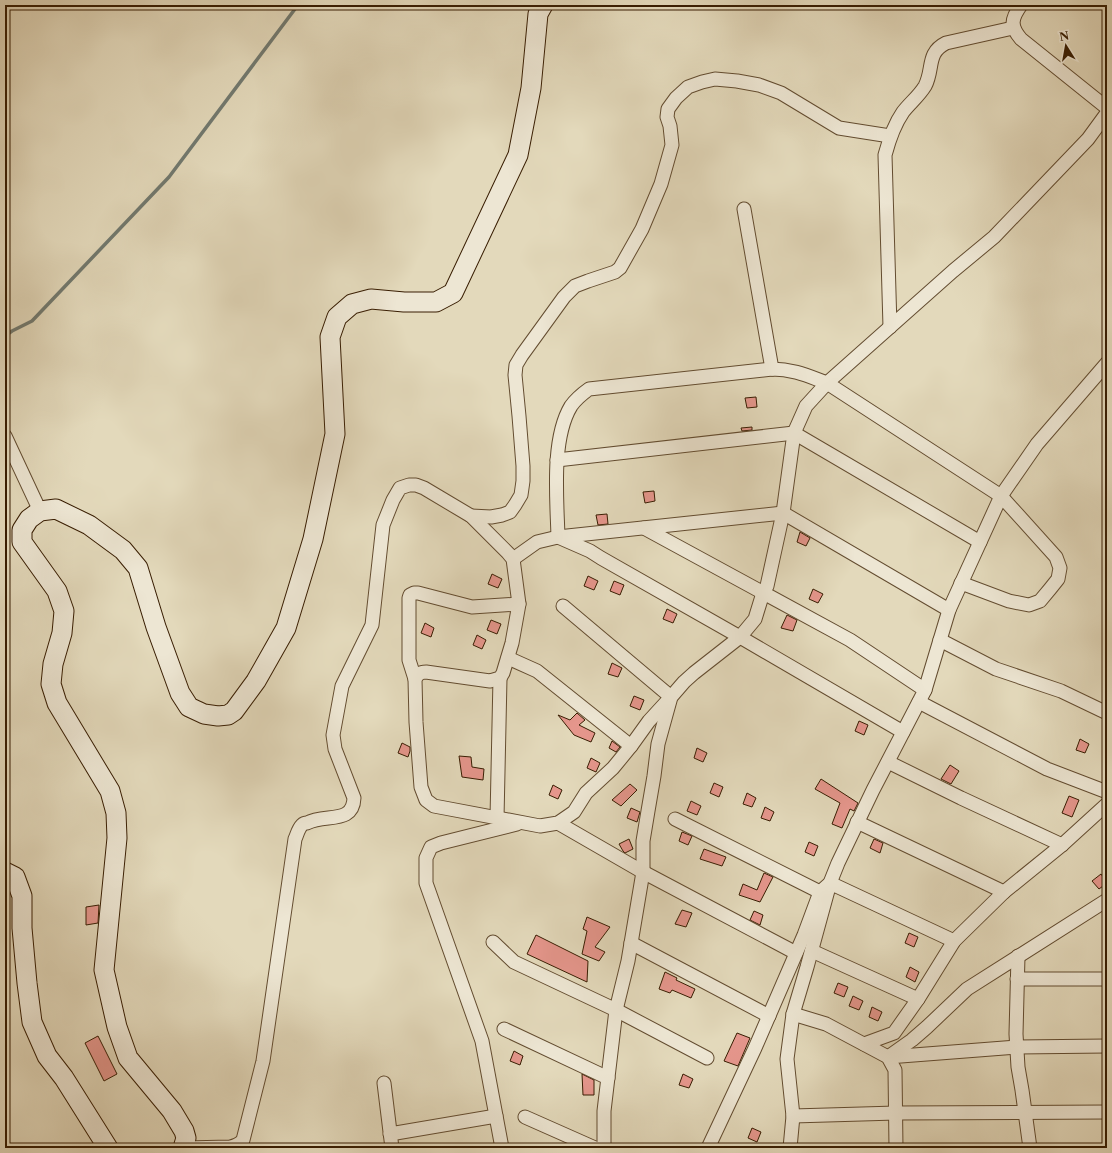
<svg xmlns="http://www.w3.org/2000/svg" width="1112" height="1153" font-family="'Libre Caslon Text',serif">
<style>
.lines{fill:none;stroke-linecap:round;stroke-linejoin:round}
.stream{stroke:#727a70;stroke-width:3.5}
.building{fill:#e5968c;stroke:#381d02}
.minor-casing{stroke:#634c30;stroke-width:15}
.secondary-casing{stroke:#381d02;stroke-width:21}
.minor{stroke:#ede6d3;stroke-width:13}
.secondary{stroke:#ede6d3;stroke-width:19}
</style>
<rect width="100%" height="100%" fill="#e3d9bb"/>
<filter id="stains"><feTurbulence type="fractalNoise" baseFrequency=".005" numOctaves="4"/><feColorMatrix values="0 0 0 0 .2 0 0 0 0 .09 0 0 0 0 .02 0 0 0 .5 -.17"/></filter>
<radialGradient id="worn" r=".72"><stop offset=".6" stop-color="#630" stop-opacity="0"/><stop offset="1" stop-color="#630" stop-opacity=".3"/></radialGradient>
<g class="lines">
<polyline class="stream" points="5,336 12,331 32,321 169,177 298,5"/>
</g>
<g class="building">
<polygon points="756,397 757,407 747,408 745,398"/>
<polygon points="752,427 752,430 742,431 741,428"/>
<polygon points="654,491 655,501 645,503 643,492"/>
<polygon points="607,514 608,524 598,525 596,515"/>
<polygon points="800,532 810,538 806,546 797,542"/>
<polygon points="492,574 502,579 498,588 488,584"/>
<polygon points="588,576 598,581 594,590 584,586"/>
<polygon points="614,581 624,585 620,595 610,591"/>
<polygon points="813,589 823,594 818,603 809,599"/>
<polygon points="667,609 677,614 673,623 663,619"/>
<polygon points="787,615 797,620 793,631 781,628"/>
<polygon points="491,620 501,624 497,634 487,630"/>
<polygon points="425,623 434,628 431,637 421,633"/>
<polygon points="477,635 486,640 482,649 473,645"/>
<polygon points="612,663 622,668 618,677 608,674"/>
<polygon points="634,696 644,700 640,710 630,706"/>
<polygon points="577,713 585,720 579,725 595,733 591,742 574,735 558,715 570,720"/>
<polygon points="859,721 868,725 864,735 855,731"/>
<polygon points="1080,739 1089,744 1085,753 1076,750"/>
<polygon points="612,741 620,747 616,752 609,748"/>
<polygon points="402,743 410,747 410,751 408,757 398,753"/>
<polygon points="697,748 707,753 703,762 694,758"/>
<polygon points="459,756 471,757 472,767 484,769 483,780 462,777"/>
<polygon points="591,758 600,763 596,772 587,768"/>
<polygon points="950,765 959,771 951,784 941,779"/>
<polygon points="821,779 858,803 854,811 850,809 842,828 832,824 840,803 815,789"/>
<polygon points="714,783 723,787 719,797 710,793"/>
<polygon points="630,784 637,790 621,806 612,800"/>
<polygon points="553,785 562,790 558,799 549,795"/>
<polygon points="747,793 756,798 752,807 743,804"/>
<polygon points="1069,796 1079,800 1072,817 1062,813"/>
<polygon points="691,801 701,806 697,815 687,811"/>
<polygon points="765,807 774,812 770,821 761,818"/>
<polygon points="631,808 640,812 637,822 627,818"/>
<polygon points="682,832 692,836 688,845 679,841"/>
<polygon points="629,839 633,849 625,853 623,851 619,844"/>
<polygon points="874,839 883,843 880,853 870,848"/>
<polygon points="809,842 818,846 814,856 805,852"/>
<polygon points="704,849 726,857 722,866 700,859"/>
<polygon points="764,873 773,877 760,902 739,895 743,884 757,890"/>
<polygon points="1101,874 1107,883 1099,889 1092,881"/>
<polygon points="99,905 98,923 86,925 86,907"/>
<polygon points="682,910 692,913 686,927 675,924"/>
<polygon points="754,911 763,915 760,925 750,920"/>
<polygon points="587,917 610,927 595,947 605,952 599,961 582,954 587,931 583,929"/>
<polygon points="909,933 918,937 914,947 905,943"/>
<polygon points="536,935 588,961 587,982 527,954"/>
<polygon points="910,967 919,972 915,982 906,977"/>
<polygon points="665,972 677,978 676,980 695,989 691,998 672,990 670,993 659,989"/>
<polygon points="838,983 848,987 844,997 834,993"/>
<polygon points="853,996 863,1001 859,1010 849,1006"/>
<polygon points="872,1007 882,1012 878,1021 869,1017"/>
<polygon points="737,1033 750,1038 738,1066 724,1061"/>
<polygon points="98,1036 117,1074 104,1081 85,1043"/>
<polygon points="514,1051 523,1056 520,1065 510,1061"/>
<polygon points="582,1074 594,1080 594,1095 583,1095"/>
<polygon points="683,1074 693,1079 689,1088 679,1085"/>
<polygon points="752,1128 761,1132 757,1142 748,1138"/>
</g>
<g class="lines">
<defs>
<g id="minor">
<path d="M1021,5c-10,14 -11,21 0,34l86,69"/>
<polyline points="744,209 772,369"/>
<path d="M890,327l-5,-172c4,-15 9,-30 18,-43 7,-9 16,-16 22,-26 9,-17 1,-33 21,-43l67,-15"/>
<polyline points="5,436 40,511"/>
<polyline points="557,460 794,433 980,542"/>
<polyline points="471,516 491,517 502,515 510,512 515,505 521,495 523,481 523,466 519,416 515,375 516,365 522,355 564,297 575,286 588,281 615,272 620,268 642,229 661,184 672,145 670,126 667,117 668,109 676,98 688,87 702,82 715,79 737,81 759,85 781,93 839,128 890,136"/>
<polyline points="644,528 850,640 925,690 873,790 838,863 830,883 820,892 804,935 755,1048 708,1148"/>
<polyline points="513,559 537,542 558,537 783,513 949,610"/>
<polyline points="940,640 996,669 1061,691 1107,713"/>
<polyline points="508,658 537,671 631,746"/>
<polyline points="415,679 409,660 409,598 410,595 414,593 418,593 472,607 519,604"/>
<polyline points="925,690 949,610 1001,496 1037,444 1107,363"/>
<polyline points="919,702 1047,769 1107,792"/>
<path d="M903,732l-163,-95 -139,-79 -11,-7 -32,-14c-1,-38 -7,-98 13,-131 5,-7 11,-12 18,-17l183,-20c21,0 36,7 55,14l174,113 55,61 4,11 -2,11 -8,10 -10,12 -11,4 -20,-4 -48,-18"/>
<polyline points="888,762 961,798 1062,845"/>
<polyline points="497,818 500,678"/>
<polyline points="675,819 820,892"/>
<polyline points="857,822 1004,892"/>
<polyline points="558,823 643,872 796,953"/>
<polyline points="493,942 514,962 616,1010 707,1058"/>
<polyline points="631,943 769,1016"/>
<polyline points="812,951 918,999"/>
<polyline points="1018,956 1016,1034 1018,1067 1022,1090 1030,1148"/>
<polyline points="1017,979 1107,979"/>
<polyline points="793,1014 826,1024 888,1057 895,1070 896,1148"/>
<polyline points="504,1029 608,1078"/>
<polyline points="864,1044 894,1033 918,999 954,941 1004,892 1062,845 1107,804"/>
<polyline points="888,1057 912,1040 927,1027 967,989 1107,900"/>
<polyline points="888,1057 1017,1047 1107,1046"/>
<polyline points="384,1083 392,1148"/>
<polyline points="793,1116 896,1113 1107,1112"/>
<polyline points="525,1117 595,1148"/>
<polyline points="390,1134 496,1116"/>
<path d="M184,1148l46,-1c5,-1 9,-2 13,-7l20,-79 32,-222c2,-4 3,-10 7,-14 1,-1 3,-2 5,-2 18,-10 46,2 47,-25l-19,-49 -2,-14 9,-49 30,-61 11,-100 10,-25 7,-12 9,-3h7l8,3 47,28 37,37 5,6 6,45 -7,39 -9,30 -3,5 -10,3 -64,-9c-6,0 -8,2 -11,7l1,43 5,65 5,13 8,6 106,20 18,-3 16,-11 12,-19 27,-25 18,-22 18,-25 22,-24 -108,-91"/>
<polyline points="502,1148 482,1041 426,883 426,858 431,847 441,843 517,824"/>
<polyline points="604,1148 604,1111 616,1010 628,961 643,872 643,841 648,811 654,776 658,744 666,715 671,697 684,682 694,673 740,637 755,619 763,593 767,586 783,513 794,433 806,406 827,383 953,271 994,237 1088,139 1107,113"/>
<polyline points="790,1148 793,1116 787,1059 793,1014 807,967 830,883 954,941"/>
</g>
<g id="secondary">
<polyline points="5,872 15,877 22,896 22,928 27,983 32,1022 47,1056 64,1078 108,1148"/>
<polyline points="183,1148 186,1138 184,1131 172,1111 128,1058 117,1027 104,970 117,838 116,813 110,791 57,703 51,684 53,664 62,633 64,611 57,591 22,542 22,530 29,519 40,511 56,509 89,525 123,550 138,568 156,627 180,693 189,707 204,714 218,716 228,715 234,711 256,681 286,628 313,539 335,434 330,337 337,317 352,304 371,299 404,302 436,302 453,293 518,155 531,88 538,14 543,5"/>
</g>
</defs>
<use href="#minor" class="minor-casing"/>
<use href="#secondary" class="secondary-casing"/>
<use href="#minor" class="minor"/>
<use href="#secondary" class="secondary"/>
</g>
<rect width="1112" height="1153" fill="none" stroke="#e3d9bb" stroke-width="20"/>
<rect x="6" y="6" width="1100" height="1141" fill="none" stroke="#381d02" stroke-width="2"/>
<rect x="10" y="10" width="1092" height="1133" fill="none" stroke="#381d02"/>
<g transform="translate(1066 46) rotate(349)" stroke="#ede6d3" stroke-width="3" paint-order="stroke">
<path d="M0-3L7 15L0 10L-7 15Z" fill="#381d02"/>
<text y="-6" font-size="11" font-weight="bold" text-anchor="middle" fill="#381d02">N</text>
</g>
<rect width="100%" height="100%" filter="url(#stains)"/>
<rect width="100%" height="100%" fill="url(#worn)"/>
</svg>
